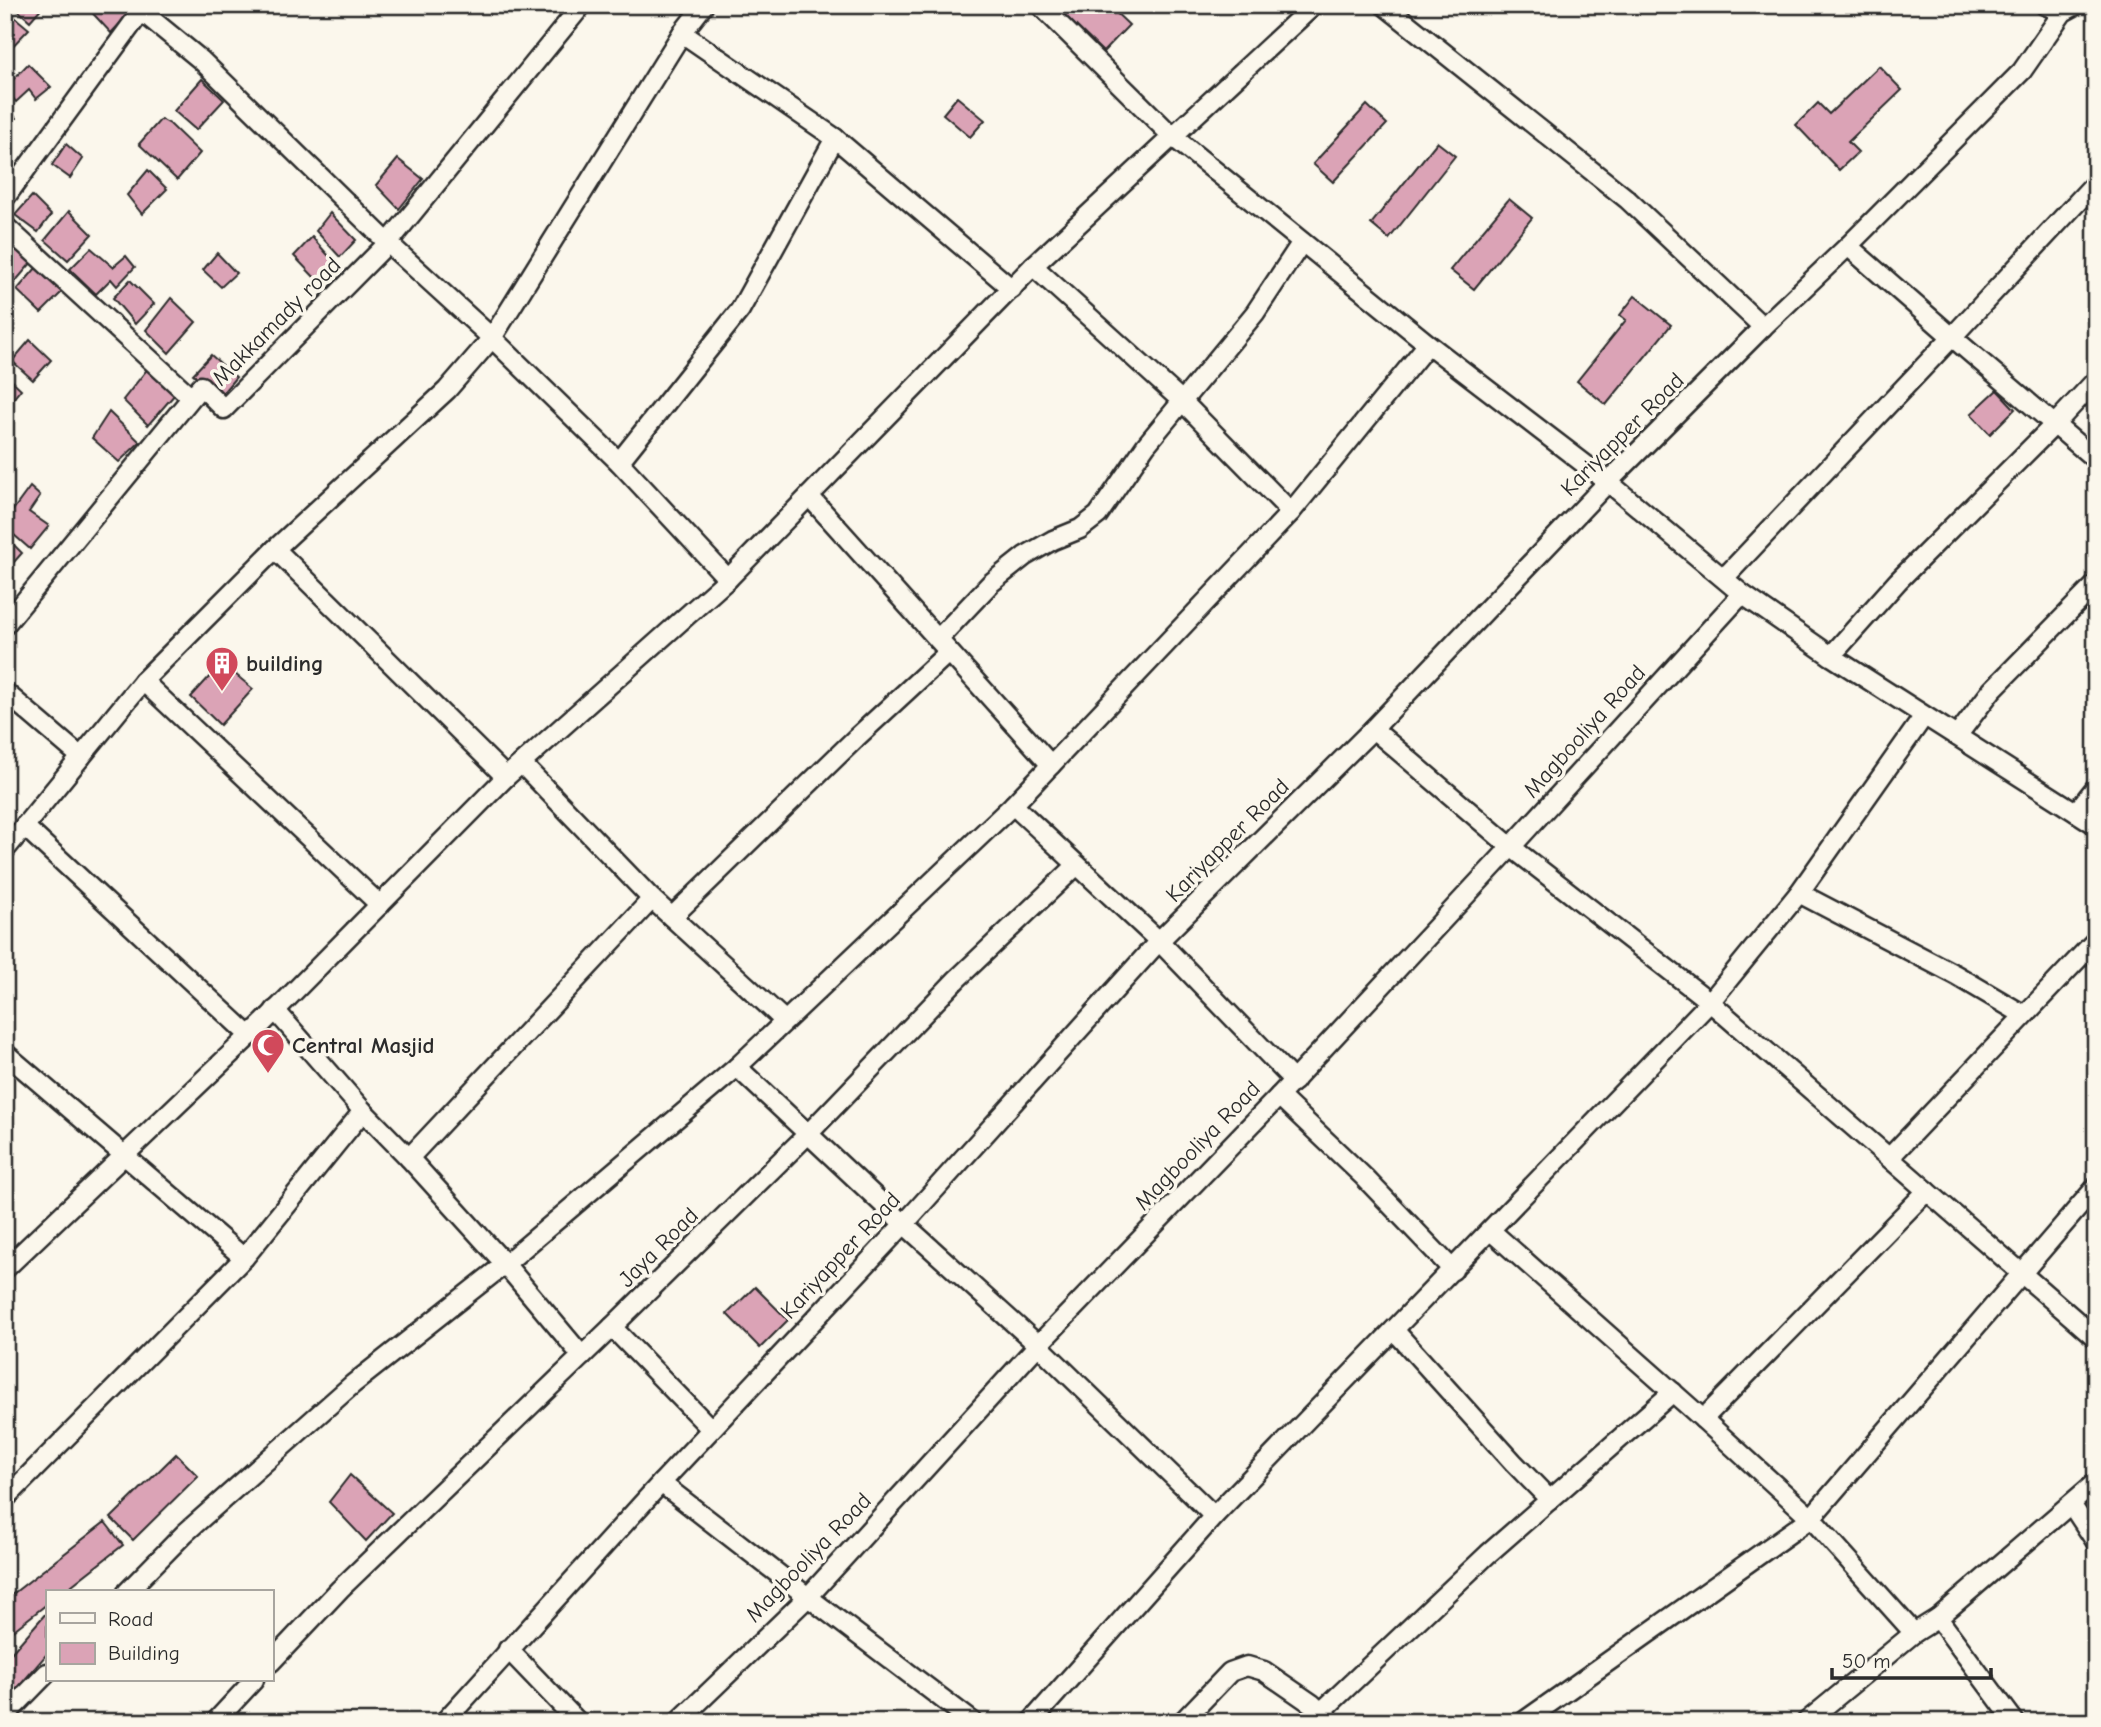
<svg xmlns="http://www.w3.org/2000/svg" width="2101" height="1727" font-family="'Comic Neue',sans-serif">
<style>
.building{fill:#dba3b6;stroke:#2b2b2b;stroke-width:2}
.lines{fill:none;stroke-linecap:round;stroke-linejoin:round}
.minor-casing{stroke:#2b2b2b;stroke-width:23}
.minor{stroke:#fbf7ec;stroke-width:18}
.labels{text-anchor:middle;stroke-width:7;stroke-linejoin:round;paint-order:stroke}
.street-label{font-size:23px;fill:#2b2b2b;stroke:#fbf7ec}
.poi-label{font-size:23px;font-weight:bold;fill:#2b2b2b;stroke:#fbf7ec;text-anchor:start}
</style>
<rect width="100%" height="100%" fill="#fbf7ec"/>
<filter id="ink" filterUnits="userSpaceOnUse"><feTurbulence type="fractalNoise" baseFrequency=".0143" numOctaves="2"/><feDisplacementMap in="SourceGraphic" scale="14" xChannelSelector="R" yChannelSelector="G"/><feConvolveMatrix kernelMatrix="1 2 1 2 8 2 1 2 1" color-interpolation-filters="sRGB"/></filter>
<g filter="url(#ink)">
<g class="building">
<polygon points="12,5 44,5 30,21"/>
<polygon points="85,5 117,5 128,15 111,33"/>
<polygon points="1054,5 1108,5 1129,25 1103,52"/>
<polygon points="5,9 29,29 5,54"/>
<polygon points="28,64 51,87 36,99 29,90 16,102 5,88"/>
<polygon points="1879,66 1902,90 1848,142 1858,152 1839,170 1796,125 1818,103 1829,114"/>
<polygon points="202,79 224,100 196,130 174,111"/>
<polygon points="957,97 985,120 970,137 943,114"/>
<polygon points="1367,105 1387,124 1333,182 1313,164"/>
<polygon points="5,106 16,118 5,126"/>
<polygon points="161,119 170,124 200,153 177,180 139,144"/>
<polygon points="1437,142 1455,156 1389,239 1371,224"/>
<polygon points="66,144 83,159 70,178 52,165"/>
<polygon points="398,159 423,179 399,209 376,185"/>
<polygon points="148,170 167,189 142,214 127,195"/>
<polygon points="32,196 51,215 38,232 15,215"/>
<polygon points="1509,199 1532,218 1474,289 1450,270"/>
<polygon points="69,211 92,234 68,260 45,240"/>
<polygon points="330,213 356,240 340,257 316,231"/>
<polygon points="312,237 335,263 317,280 294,256"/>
<polygon points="11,241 32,262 8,290 5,287 5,248"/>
<polygon points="91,248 113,267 126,256 135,267 117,286 111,279 96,294 70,269"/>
<polygon points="217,253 236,273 221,287 203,270"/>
<polygon points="36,268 62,292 41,313 17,290"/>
<polygon points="130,280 154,304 135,324 113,298"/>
<polygon points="1635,296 1671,325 1606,405 1577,381 1626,320 1620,315"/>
<polygon points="171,298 196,322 169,353 146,330"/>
<polygon points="30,340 51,360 33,380 12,361"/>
<polygon points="211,355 236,377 220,396 193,374"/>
<polygon points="149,367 176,393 148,425 123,400"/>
<polygon points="5,374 21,389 5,409"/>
<polygon points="1997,390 2015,409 1990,434 1971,414"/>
<polygon points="109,412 140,442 119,462 92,438"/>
<polygon points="30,487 40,496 29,512 49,526 30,549 5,527 5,521"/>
<polygon points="5,536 22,553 6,571 5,570"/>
<polygon points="222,663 253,689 220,725 191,697"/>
<polygon points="755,1287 788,1320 760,1348 727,1314"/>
<polygon points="176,1454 198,1476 133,1540 111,1518"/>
<polygon points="350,1475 392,1513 366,1541 329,1502"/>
<polygon points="105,1522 123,1545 63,1592 47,1592 47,1604 5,1637 5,1600"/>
<polygon points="47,1612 47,1654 9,1698 5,1695 5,1660"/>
</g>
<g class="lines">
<defs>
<g id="minor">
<polyline points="134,5 201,60 388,243 492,338 619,462 728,579"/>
<polyline points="1040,5 1172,136 1428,344 1608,482 1742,594 1831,656 2096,825"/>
<polyline points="1384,5 1627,199 1763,327"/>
<polyline points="2045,5 2063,12"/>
<polyline points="682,33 835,138 1012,289"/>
<polyline points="2096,182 1952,337 2096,460"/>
<polyline points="5,198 146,5"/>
<polyline points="5,226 191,397"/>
<polyline points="1033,266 1183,402 1291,512"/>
<polyline points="619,462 740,310 835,138"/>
<polyline points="809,496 1051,765"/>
<polyline points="275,549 506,777"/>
<polyline points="1724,578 1952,337 1848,246"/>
<polyline points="5,625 201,386 224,409 388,243 582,5"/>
<polyline points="938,639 991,583 1025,556 1053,540 1080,529 1098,515 1146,445 1255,313 1302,242"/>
<polyline points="1831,656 1898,581 2055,424 2096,380"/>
<polyline points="143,681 380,905"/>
<polyline points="5,692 81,757"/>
<polyline points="1373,729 1511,847 1710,1002 2096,1338"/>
<polyline points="1957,736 1992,690 2096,584"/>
<polyline points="522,764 652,899"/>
<polyline points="1013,805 1159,941 1294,1081"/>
<polyline points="2076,812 2096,787"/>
<polyline points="24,826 250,1036"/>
<polyline points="5,850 143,681 275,549 447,390 492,338 682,33 704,5"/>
<polyline points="1799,893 1956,975 2024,1015"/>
<polyline points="672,917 856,738 949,652"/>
<polyline points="275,1010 363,1111 409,1158 505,1264 582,1356"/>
<polyline points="5,1053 244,1258"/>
<polyline points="737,1067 904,1224 1038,1345 1214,1516"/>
<polyline points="1279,1096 1364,1177 1453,1270"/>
<polyline points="1890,1157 2096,940"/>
<polyline points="409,1158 652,899 785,1021"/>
<polyline points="1491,1231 1703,1419 1811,1518 1914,1633"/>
<polyline points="5,1269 263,1023 506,777 728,579 1033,266 1314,5"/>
<polyline points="612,1327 711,1429"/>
<polyline points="1394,1330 1513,1462 1550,1500"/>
<polyline points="1703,1419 1927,1191"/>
<polyline points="661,1483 808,1597 973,1722"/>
<polyline points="5,1499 244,1258 363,1111"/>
<polyline points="2071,1504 2096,1542"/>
<polyline points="127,1592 185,1533 353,1384 505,1264 737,1067 1013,805 1291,512 1428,344"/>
<polyline points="1938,1618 2015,1722"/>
<polyline points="508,1649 578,1722"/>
<polyline points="271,1662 340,1589 612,1327 808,1134 957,979 1077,865"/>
<polyline points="1321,1712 1488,1554 1673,1392"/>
<polyline points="5,1716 47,1673"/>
<polyline points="215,1722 254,1680"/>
<polyline points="444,1722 661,1483 904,1224 1159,941 1373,729 1608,482 1763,327 1848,246 2022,71 2063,12 2076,5"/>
<polyline points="678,1722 808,1597 1038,1345 1279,1096 1511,847 1742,594"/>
<polyline points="1031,1722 1214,1516 1710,1002 1799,893 1924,716"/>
<polyline points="1182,1722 1230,1672 1247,1666 1264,1671 1312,1704 1332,1722"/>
<polyline points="1523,1722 1811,1518 2096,1187"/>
<polyline points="1806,1722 1914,1633 1938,1618 2096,1482"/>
</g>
</defs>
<use href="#minor" class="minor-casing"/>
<use href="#minor" class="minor"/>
</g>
</g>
<defs>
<symbol id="building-pin" viewBox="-11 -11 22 30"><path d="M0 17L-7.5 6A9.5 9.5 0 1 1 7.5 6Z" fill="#d1495b" stroke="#fbf7ec"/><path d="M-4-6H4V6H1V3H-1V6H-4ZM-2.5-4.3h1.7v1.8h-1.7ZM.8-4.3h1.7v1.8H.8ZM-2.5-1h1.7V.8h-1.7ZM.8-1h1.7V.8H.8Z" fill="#fff"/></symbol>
<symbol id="mosque-pin" viewBox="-11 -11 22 30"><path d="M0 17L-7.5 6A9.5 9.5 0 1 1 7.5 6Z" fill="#d1495b" stroke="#fbf7ec"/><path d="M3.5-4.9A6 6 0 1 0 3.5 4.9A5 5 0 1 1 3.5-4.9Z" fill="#fff"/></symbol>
</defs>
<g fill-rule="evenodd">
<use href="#building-pin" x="203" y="644" width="38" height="52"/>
<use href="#mosque-pin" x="249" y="1026" width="38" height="52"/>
</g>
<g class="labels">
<g class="street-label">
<text transform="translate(276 321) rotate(-45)" y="8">Makkamady road</text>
<text transform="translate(1622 434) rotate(-45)" y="8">Kariyapper Road</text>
<text transform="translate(1584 731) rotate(-48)" y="8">Magbooliya Road</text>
<text transform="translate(1227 840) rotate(-45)" y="8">Kariyapper Road</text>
<text transform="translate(1197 1145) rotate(-46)" y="8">Magbooliya Road</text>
<text transform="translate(658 1247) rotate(-45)" y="8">Jaya Road</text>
<text transform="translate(840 1255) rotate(-47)" y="8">Kariyapper Road</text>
<text transform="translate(808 1557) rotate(-46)" y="8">Magbooliya Road</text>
</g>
<g class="poi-label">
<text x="246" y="671">building</text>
<text x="292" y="1053">Central Masjid</text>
</g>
</g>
<rect width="2101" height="1727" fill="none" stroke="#fbf7ec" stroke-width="28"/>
<rect x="14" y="14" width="2073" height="1699" fill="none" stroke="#2b2b2b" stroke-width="2.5" filter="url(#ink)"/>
<rect x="46" y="1590" width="228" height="91" fill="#fbf7ec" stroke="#a8a59f" stroke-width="2"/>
<rect x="60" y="1613" width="35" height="10" fill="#fbf7ec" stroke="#a8a59f" stroke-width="2"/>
<text x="108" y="1626" font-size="21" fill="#2b2b2b">Road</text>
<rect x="60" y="1643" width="35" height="21" fill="#dba3b6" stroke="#a8a59f" stroke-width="2"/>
<text x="108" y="1660" font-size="21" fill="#2b2b2b">Building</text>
<path d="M1832 1668v10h159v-10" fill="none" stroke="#2b2b2b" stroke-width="3.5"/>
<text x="1842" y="1668" font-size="21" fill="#2b2b2b" stroke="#fbf7ec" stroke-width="5" paint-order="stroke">50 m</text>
</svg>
